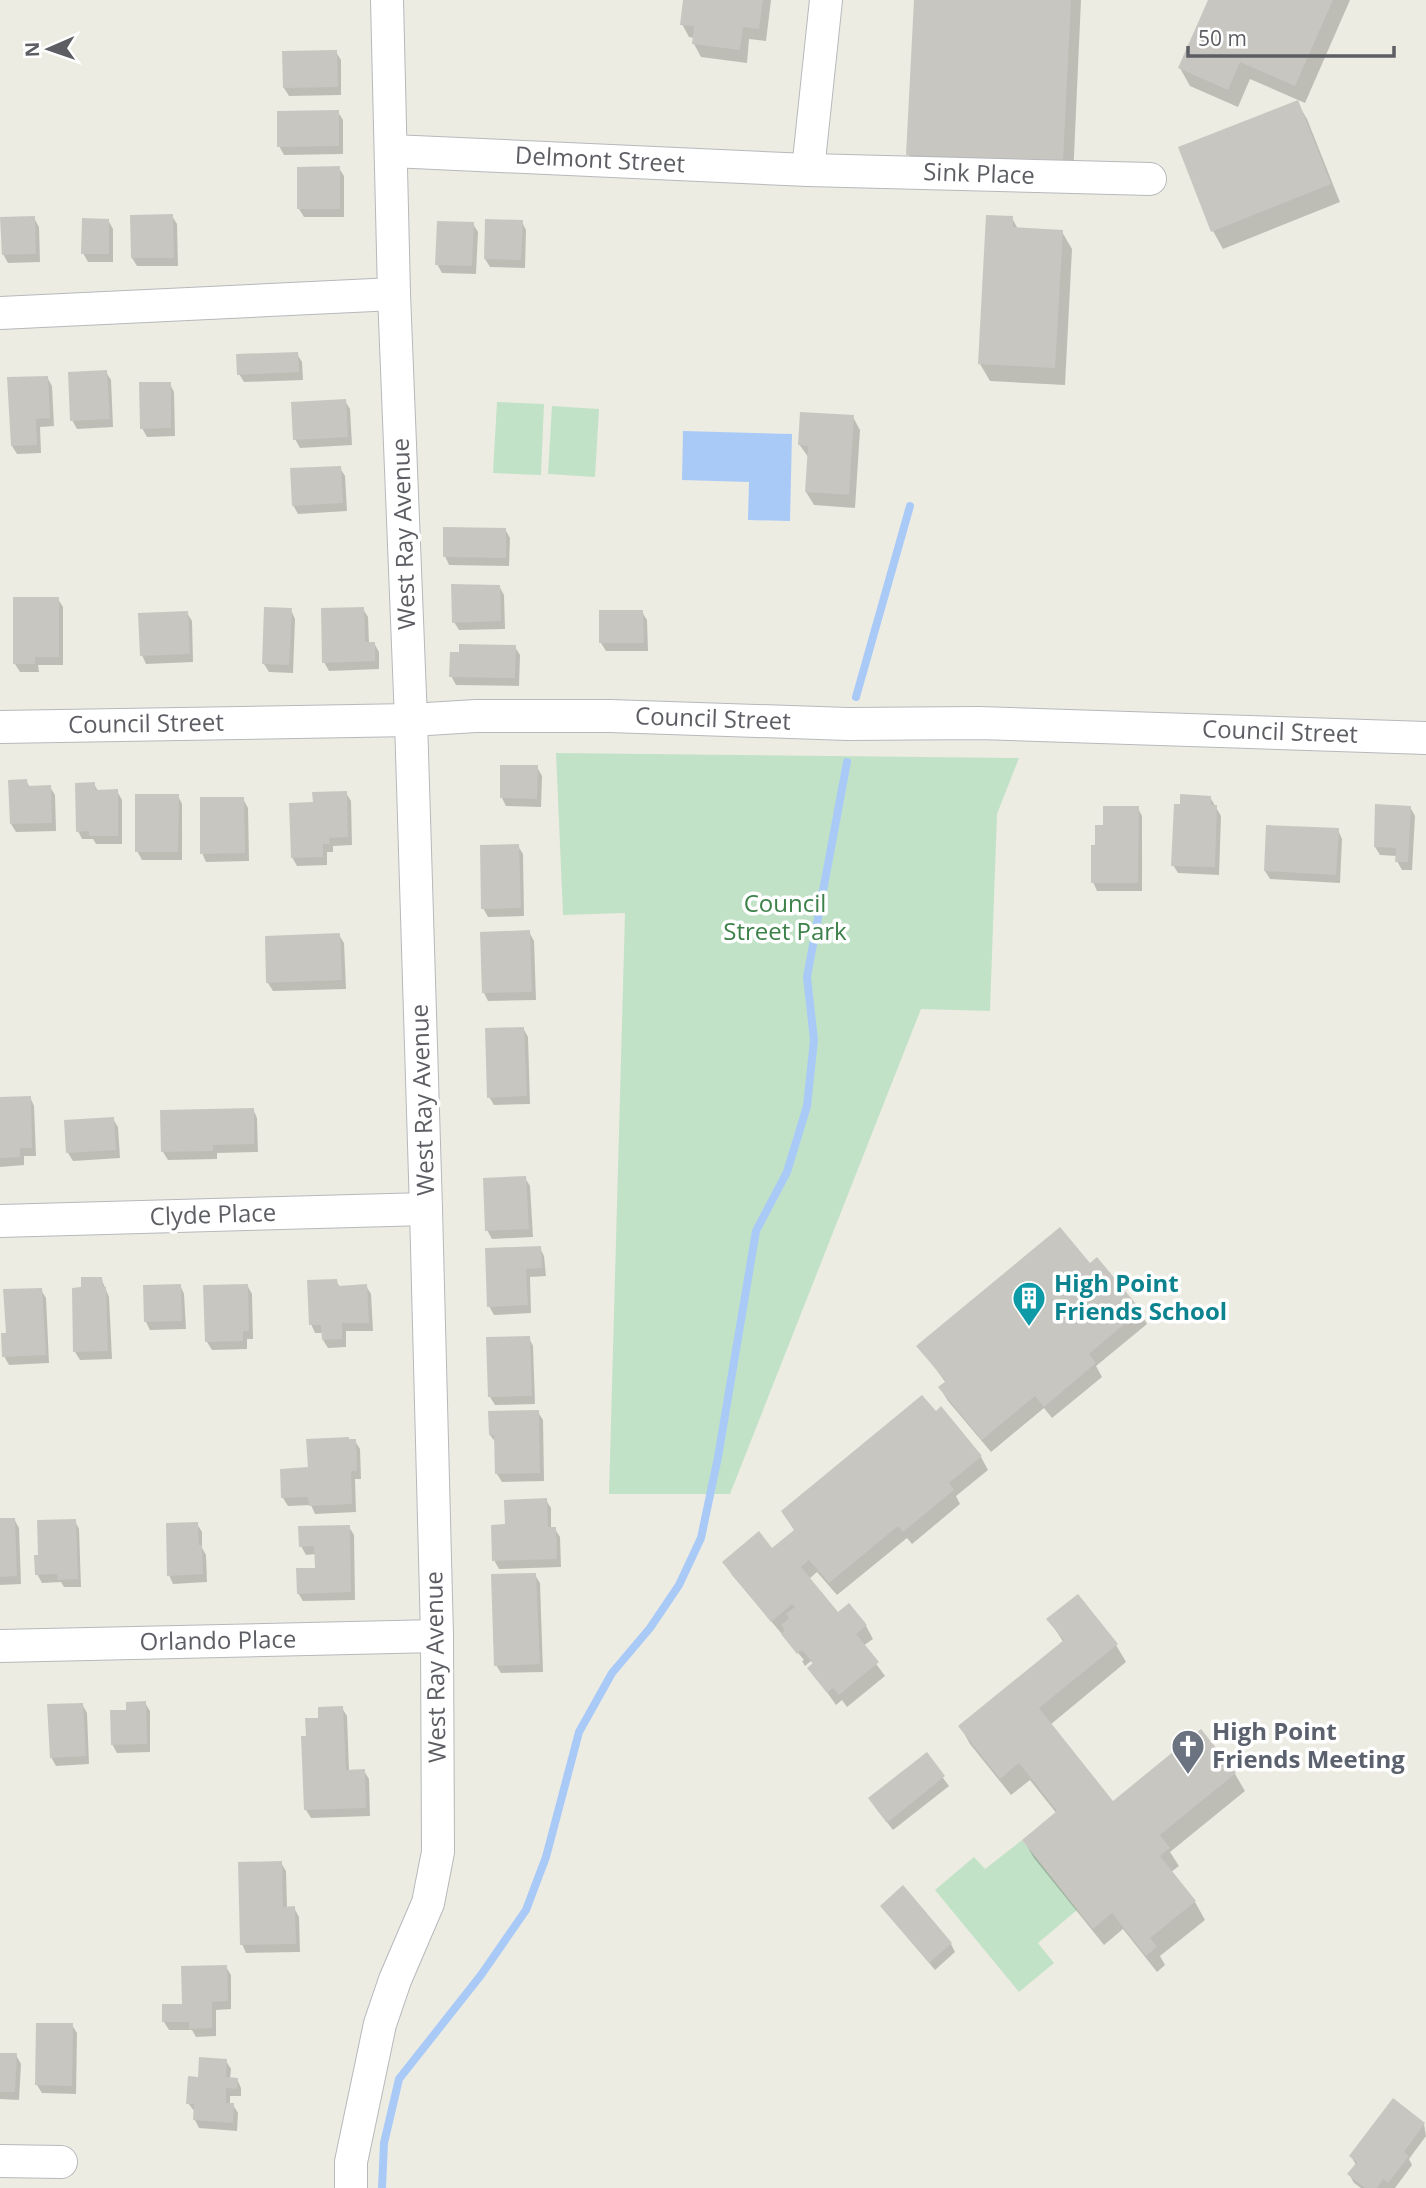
<svg xmlns="http://www.w3.org/2000/svg" width="1426" height="2188" font-family="'Open Sans',sans-serif">
<style>
.green{fill:#c2e2c7}
.water{fill:#a9caf7}
.shadow{fill:#0003}
.lines{fill:none;stroke-linecap:round;stroke-linejoin:round}
.stream{stroke:#a9caf7;stroke-width:8}
.building{fill:#c8c6c0}
.street-casing{stroke:#b6b8bc;stroke-width:34}
.street{stroke:#fff;stroke-width:32}
.labels{text-anchor:middle;stroke-width:7;stroke-linejoin:round;paint-order:stroke}
.street-label{font-size:24px;fill:#5c5e63;stroke:#fff}
.park-label{font-size:24px;fill:#3c814a;stroke:#fff}
.culture-label{font-size:24px;font-weight:bold;fill:#0d838f;stroke:#fff;text-anchor:start}
.worship-label{font-size:24px;font-weight:bold;fill:#5b616d;stroke:#fff;text-anchor:start}
</style>
<rect width="100%" height="100%" fill="#edece3"/>
<g class="green">
<polygon points="497,402 544,404 541,475 493,473"/>
<polygon points="552,406 599,409 595,477 548,474"/>
<polygon points="556,753 1019,758 997,814 990,1011 921,1009 730,1494 609,1494 625,913 563,915"/>
<polygon points="1022,1840 1077,1910 1038,1943 1054,1963 1019,1992 935,1890 974,1857 985,1869"/>
</g>
<polygon class="water" points="683,431 792,434 790,521 748,520 749,482 682,480"/>
<g class="shadow">
<polygon points="684,0 771,0 766,41 749,39 747,63 701,57 694,44 694,38 689,37 682,24"/>
<polygon points="915,0 1081,0 1073,178 918,172 908,154"/>
<polygon points="1210,0 1350,0 1305,103 1250,79 1238,107 1190,86 1180,68"/>
<polygon points="336,52 341,60 341,95 289,96 284,88 284,53"/>
<polygon points="1297,102 1307,119 1340,202 1223,249 1213,231 1180,148"/>
<polygon points="338,112 343,120 343,154 284,155 279,146"/>
<polygon points="339,168 344,176 344,217 304,217 299,209"/>
<polygon points="172,216 177,224 178,266 137,266 132,258"/>
<polygon points="34,218 39,227 40,262 8,263 3,254"/>
<polygon points="1012,218 1018,229 1062,232 1072,249 1065,385 990,381 980,364"/>
<polygon points="108,220 113,229 113,262 88,262 83,253"/>
<polygon points="522,222 526,230 525,268 490,267 485,259"/>
<polygon points="473,224 478,232 476,274 442,273 437,264"/>
<polygon points="297,354 302,362 303,380 244,382 239,374"/>
<polygon points="106,372 111,380 113,427 77,429 72,420"/>
<polygon points="47,377 52,386 54,426 40,427 41,453 17,454 12,446"/>
<polygon points="170,384 174,392 175,436 147,437 142,428"/>
<polygon points="345,401 350,409 352,445 300,448 295,439"/>
<polygon points="853,417 860,430 855,508 814,505 806,492 809,458 799,444"/>
<polygon points="340,468 345,476 347,511 298,514 293,505"/>
<polygon points="505,529 510,538 509,566 449,565 445,556"/>
<polygon points="499,586 504,595 505,629 459,630 454,622"/>
<polygon points="58,599 63,607 63,665 38,665 39,672 20,672 15,664"/>
<polygon points="363,609 368,617 369,644 374,643 379,652 379,669 329,671 324,662"/>
<polygon points="291,610 295,619 293,673 269,672 264,664"/>
<polygon points="642,612 647,620 648,651 606,651 601,643"/>
<polygon points="187,613 192,621 193,662 146,664 142,655"/>
<polygon points="515,647 520,655 519,686 456,685 451,676"/>
<polygon points="537,767 542,776 541,807 506,806 502,798"/>
<polygon points="26,781 30,787 50,787 55,795 56,831 16,832 11,824"/>
<polygon points="94,784 98,791 117,791 122,800 122,844 96,844 93,839 82,839 78,831"/>
<polygon points="346,793 351,801 352,845 333,846 333,852 327,852 327,865 297,866 292,857 314,804"/>
<polygon points="178,796 182,804 182,860 142,860 137,851"/>
<polygon points="1210,797 1221,816 1219,875 1178,873 1173,865"/>
<polygon points="243,799 248,808 249,861 206,862 202,853"/>
<polygon points="1410,807 1415,816 1412,870 1402,870 1397,861 1397,856 1380,855 1375,847"/>
<polygon points="1138,808 1142,816 1142,891 1097,891 1093,882 1096,846 1105,827"/>
<polygon points="1338,830 1342,839 1340,883 1270,879 1265,871"/>
<polygon points="518,846 523,854 524,916 488,917 483,908"/>
<polygon points="529,932 534,941 536,1000 488,1001 484,993 481,933"/>
<polygon points="339,935 344,943 346,989 273,991 268,983 266,938"/>
<polygon points="523,1028 528,1037 530,1104 494,1105 489,1097"/>
<polygon points="30,1097 34,1106 36,1156 24,1156 24,1165 0,1167 0,1098"/>
<polygon points="253,1109 257,1118 258,1152 217,1153 217,1159 168,1160 163,1152 162,1112"/>
<polygon points="113,1119 118,1127 120,1158 73,1161 68,1153"/>
<polygon points="525,1178 530,1186 533,1237 492,1239 487,1230"/>
<polygon points="540,1248 544,1256 546,1276 530,1277 531,1313 494,1315 489,1306"/>
<polygon points="1090,1265 1139,1311 1147,1324 1096,1366 1102,1377 1052,1418 1044,1408 991,1452 948,1401 940,1388 946,1383 919,1346"/>
<polygon points="101,1278 109,1297 112,1359 80,1360 75,1352 83,1289"/>
<polygon points="336,1281 340,1287 366,1286 371,1294 373,1331 346,1331 346,1347 328,1348 323,1340 323,1333 315,1333 311,1324"/>
<polygon points="180,1285 184,1294 186,1329 150,1330 146,1322"/>
<polygon points="247,1285 252,1294 253,1339 247,1339 247,1349 212,1350 207,1342"/>
<polygon points="41,1290 46,1298 49,1363 9,1365 4,1356 8,1335"/>
<polygon points="529,1338 533,1346 535,1404 495,1405 490,1397"/>
<polygon points="941,1409 981,1457 988,1470 956,1496 960,1504 912,1544 907,1538 837,1595 817,1572 809,1579 838,1615 866,1626 873,1639 863,1646 885,1676 847,1707 842,1700 836,1705 810,1668 814,1665 811,1661 805,1666 802,1661 804,1660 732,1575 724,1562 772,1550"/>
<polygon points="538,1412 543,1420 544,1481 502,1482 497,1474 496,1443 490,1435"/>
<polygon points="355,1441 360,1449 361,1479 355,1479 356,1512 315,1514 311,1505 288,1506 283,1498 310,1469"/>
<polygon points="546,1500 551,1508 551,1529 555,1529 560,1537 561,1567 499,1569 494,1560 506,1526"/>
<polygon points="14,1519 19,1528 21,1584 0,1585 0,1520"/>
<polygon points="75,1521 79,1529 81,1587 64,1587 61,1582 42,1583 37,1574 40,1557"/>
<polygon points="197,1524 202,1532 202,1548 206,1555 207,1582 173,1584 169,1575"/>
<polygon points="349,1527 354,1535 355,1600 303,1601 298,1593 317,1570 316,1554 306,1555 301,1546"/>
<polygon points="535,1575 540,1583 543,1672 501,1673 496,1665"/>
<polygon points="1049,1620 1116,1645 1126,1662 1050,1725 1113,1803 1201,1732 1235,1774 1245,1791 1170,1852 1179,1866 1171,1872 1195,1902 1205,1920 1160,1956 1165,1965 1157,1972 1123,1929 1104,1945 1034,1858 1024,1841 1057,1814 1030,1780 1011,1795 970,1744 960,1726 1064,1643"/>
<polygon points="145,1703 150,1711 150,1752 117,1753 112,1744 128,1712"/>
<polygon points="82,1704 87,1713 89,1764 56,1766 51,1757"/>
<polygon points="342,1708 347,1716 349,1771 364,1771 369,1779 370,1816 311,1818 306,1810 308,1738 320,1720"/>
<polygon points="926,1755 949,1786 893,1830 875,1807"/>
<polygon points="281,1863 286,1871 287,1908 294,1908 299,1917 300,1952 246,1953 242,1944"/>
<polygon points="882,1906 951,1944 955,1952 935,1970"/>
<polygon points="226,1967 231,1975 231,2009 216,2010 216,2036 196,2037 192,2030 169,2030 164,2022"/>
<polygon points="72,2025 77,2033 76,2094 42,2093 37,2085"/>
<polygon points="0,2054 16,2055 21,2064 19,2100 0,2099"/>
<polygon points="226,2061 231,2069 230,2079 237,2079 241,2088 241,2096 230,2096 230,2105 233,2105 238,2113 237,2131 199,2128 195,2120 195,2112 188,2103"/>
<polygon points="1424,2124 1426,2136 1409,2159 1412,2165 1395,2188 1361,2188 1354,2183 1349,2174 1356,2165 1351,2156"/>
</g>
<g class="lines">
<g class="stream">
<polyline points="856,697 910,506"/>
<polyline points="382,2188 384,2143 399,2079 481,1975 526,1910 546,1857 579,1732 612,1673 650,1628 679,1585 701,1538 718,1457 756,1231 787,1172 807,1106 814,1040 807,977 847,762"/>
</g>
</g>
<g class="building">
<polygon points="683,0 763,0 759,29 743,27 740,50 692,44 694,26 680,25"/>
<polygon points="914,0 1071,0 1063,161 906,155"/>
<polygon points="1208,0 1333,0 1295,86 1240,62 1228,90 1178,68"/>
<polygon points="337,50 338,87 283,88 282,51"/>
<polygon points="1298,100 1331,184 1211,232 1178,147"/>
<polygon points="339,110 339,146 277,147 277,111"/>
<polygon points="340,166 340,209 297,209 297,167"/>
<polygon points="173,214 174,258 131,258 130,215"/>
<polygon points="986,215 1013,216 1013,227 1063,230 1055,368 978,364"/>
<polygon points="35,216 36,254 2,255 0,217"/>
<polygon points="82,218 109,219 109,254 81,254"/>
<polygon points="485,219 523,220 521,260 484,259"/>
<polygon points="437,221 474,222 472,266 435,265"/>
<polygon points="298,352 299,372 237,375 236,354"/>
<polygon points="107,370 110,419 70,421 68,372"/>
<polygon points="48,376 50,418 36,419 37,445 11,446 7,377"/>
<polygon points="139,382 171,382 171,428 140,429"/>
<polygon points="346,399 348,437 293,440 291,402"/>
<polygon points="800,412 854,415 849,495 805,492 808,446 798,445"/>
<polygon points="341,466 343,503 292,506 290,468"/>
<polygon points="443,527 506,528 506,558 443,557"/>
<polygon points="451,584 500,585 501,621 452,623"/>
<polygon points="13,597 59,597 59,657 35,657 35,664 13,664"/>
<polygon points="264,607 292,608 289,665 262,664"/>
<polygon points="364,607 365,642 375,642 375,661 322,663 321,608"/>
<polygon points="599,610 643,610 644,643 599,643"/>
<polygon points="188,611 190,654 140,656 138,613"/>
<polygon points="459,644 516,645 515,678 449,677 450,652 459,652"/>
<polygon points="500,765 538,765 537,799 500,798"/>
<polygon points="27,779 28,786 51,785 52,823 10,824 8,780"/>
<polygon points="95,782 95,790 118,789 118,836 89,836 89,831 76,832 75,783"/>
<polygon points="347,791 348,837 329,838 330,844 323,844 323,857 291,858 289,803 313,802 312,792"/>
<polygon points="135,794 179,794 178,852 135,852"/>
<polygon points="1180,794 1211,796 1211,805 1217,805 1215,867 1171,866 1174,804 1180,804"/>
<polygon points="200,797 244,797 245,853 200,854"/>
<polygon points="1375,804 1411,806 1408,862 1395,862 1396,848 1374,847"/>
<polygon points="1103,806 1139,806 1138,883 1091,883 1091,845 1095,845 1095,825 1103,825"/>
<polygon points="1266,825 1339,828 1336,875 1264,871"/>
<polygon points="519,844 521,908 481,909 480,845"/>
<polygon points="530,930 532,992 482,993 480,932"/>
<polygon points="340,933 342,980 266,983 265,936"/>
<polygon points="524,1027 527,1096 487,1098 485,1028"/>
<polygon points="31,1096 32,1148 20,1148 20,1157 0,1158 0,1097"/>
<polygon points="254,1108 254,1144 213,1145 213,1151 161,1152 160,1110"/>
<polygon points="114,1117 116,1150 66,1153 64,1120"/>
<polygon points="526,1176 529,1229 485,1231 483,1178"/>
<polygon points="1060,1227 1090,1263 1097,1257 1141,1310 1089,1354 1096,1363 1044,1407 1035,1396 982,1440 938,1387 946,1381 916,1346"/>
<polygon points="541,1246 542,1268 526,1269 528,1305 487,1307 485,1248"/>
<polygon points="81,1277 102,1277 103,1287 106,1287 108,1351 73,1352 72,1288 81,1287"/>
<polygon points="337,1279 338,1286 367,1284 369,1323 342,1323 342,1339 322,1340 321,1325 309,1325 307,1280"/>
<polygon points="181,1284 182,1321 144,1322 143,1285"/>
<polygon points="248,1284 249,1331 243,1331 243,1341 205,1342 203,1285"/>
<polygon points="42,1288 46,1355 2,1357 1,1333 6,1333 3,1289"/>
<polygon points="530,1336 532,1396 488,1397 486,1337"/>
<polygon points="922,1395 936,1411 941,1406 982,1456 949,1483 954,1490 903,1532 898,1526 829,1583 809,1560 801,1567 838,1612 849,1603 867,1625 856,1634 879,1662 839,1695 833,1688 827,1693 807,1668 813,1663 802,1650 797,1654 781,1634 785,1630 781,1625 789,1618 786,1614 795,1607 792,1604 771,1622 722,1562 759,1531 772,1548 794,1530 781,1511"/>
<polygon points="539,1410 540,1473 495,1474 494,1435 489,1435 488,1411"/>
<polygon points="349,1437 349,1439 356,1439 357,1471 351,1471 352,1504 309,1506 308,1497 281,1498 280,1469 308,1467 306,1439"/>
<polygon points="547,1498 548,1527 556,1527 557,1559 492,1561 491,1525 505,1524 504,1500"/>
<polygon points="0,1518 15,1518 17,1576 0,1577"/>
<polygon points="76,1519 78,1579 58,1580 57,1574 35,1575 34,1555 38,1555 37,1520"/>
<polygon points="198,1522 199,1545 202,1545 203,1574 167,1576 166,1523"/>
<polygon points="350,1525 351,1592 297,1594 296,1568 315,1568 314,1546 299,1547 298,1526"/>
<polygon points="536,1573 540,1664 494,1666 491,1574"/>
<polygon points="1078,1594 1118,1644 1039,1708 1113,1801 1201,1729 1236,1773 1160,1835 1170,1848 1160,1856 1196,1901 1150,1938 1157,1947 1146,1956 1112,1913 1093,1929 1022,1840 1057,1811 1019,1763 1000,1779 958,1726 1064,1640 1046,1619"/>
<polygon points="146,1701 147,1744 111,1745 110,1710 126,1710 126,1702"/>
<polygon points="83,1703 86,1756 50,1758 47,1704"/>
<polygon points="343,1706 346,1770 365,1769 366,1808 304,1810 301,1736 306,1736 305,1718 318,1718 318,1707"/>
<polygon points="927,1752 945,1776 887,1823 868,1798"/>
<polygon points="282,1861 283,1907 295,1906 296,1944 240,1945 238,1862"/>
<polygon points="903,1885 952,1943 929,1963 880,1906"/>
<polygon points="227,1965 228,2001 212,2002 212,2028 189,2029 189,2022 162,2022 162,2004 182,2004 181,1966"/>
<polygon points="36,2023 73,2023 72,2086 35,2085"/>
<polygon points="0,2053 17,2053 15,2092 0,2092"/>
<polygon points="199,2057 227,2059 226,2077 238,2078 237,2089 226,2088 226,2103 234,2103 233,2123 193,2120 194,2104 186,2104 188,2076 198,2077"/>
<polygon points="1393,2098 1425,2123 1404,2152 1409,2156 1388,2183 1383,2179 1377,2188 1365,2188 1347,2174 1357,2162 1349,2156"/>
</g>
<g class="lines">
<defs>
<g id="street">
<polyline points="392,151 808,170 1150,179"/>
<polyline points="808,170 826,0"/>
<polyline points="0,313 394,294"/>
<polyline points="0,727 411,720 476,716 610,716 848,724 979,723 1426,738"/>
<polyline points="0,1221 426,1209"/>
<polyline points="0,1646 437,1636"/>
<polyline points="0,2161 61,2162"/>
<polyline points="351,2188 351,2162 380,2024 395,1980 428,1903 438,1852 437,1636 426,1209 411,720 394,294 387,0"/>
</g>
</defs>
<use href="#street" class="street-casing"/>
<use href="#street" class="street"/>
</g>
<defs>
<symbol id="building-pin" viewBox="-11 -11 22 30"><path d="M0 17L-7.5 6A9.5 9.5 0 1 1 7.5 6Z" fill="#0f9aa8" stroke="#fff"/><path d="M-4-6H4V6H1V3H-1V6H-4ZM-2.5-4.3h1.7v1.8h-1.7ZM.8-4.3h1.7v1.8H.8ZM-2.5-1h1.7V.8h-1.7ZM.8-1h1.7V.8H.8Z" fill="#fff"/></symbol>
<symbol id="church-pin" viewBox="-11 -11 22 30"><path d="M0 17L-7.5 6A9.5 9.5 0 1 1 7.5 6Z" fill="#6b7280" stroke="#fff"/><path d="M-1.2-6h2.4v3.5h3.3v2.4h-3.3V6h-2.4V-.1h-3.3v-2.4h3.3Z" fill="#fff"/></symbol>
</defs>
<g fill-rule="evenodd">
<use href="#building-pin" x="1010" y="1279" width="38" height="52"/>
<use href="#church-pin" x="1169" y="1727" width="38" height="52"/>
</g>
<g class="labels">
<g class="street-label">
<text transform="translate(600 160) rotate(3)" y="8">Delmont Street</text>
<text transform="translate(979 174) rotate(2)" y="8">Sink Place</text>
<text transform="translate(404 534) rotate(-92)" y="8">West Ray Avenue</text>
<text transform="translate(713 719) rotate(2)" y="8">Council Street</text>
<text transform="translate(146 724) rotate(-1)" y="8">Council Street</text>
<text transform="translate(1280 732) rotate(2)" y="8">Council Street</text>
<text transform="translate(423 1100) rotate(-92)" y="8">West Ray Avenue</text>
<text transform="translate(213 1215) rotate(-2)" y="8">Clyde Place</text>
<text transform="translate(218 1641) rotate(-1)" y="8">Orlando Place</text>
<text transform="translate(436 1667) rotate(-91)" y="8">West Ray Avenue</text>
</g>
<g class="park-label">
<text x="785" y="912">Council<tspan x="785" dy="28">Street Park</tspan></text>
</g>
<g class="culture-label">
<text x="1054" y="1292">High Point<tspan x="1054" dy="28">Friends School</tspan></text>
</g>
<g class="worship-label">
<text x="1212" y="1740">High Point<tspan x="1212" dy="28">Friends Meeting</tspan></text>
</g>
</g>
<g transform="translate(49 49) rotate(268)" stroke="#ffffff" stroke-width="5" paint-order="stroke">
<path d="M0-5L12 26L0 18L-12 26Z" fill="#5c5e63"/>
<text y="-10" font-size="19" font-weight="bold" text-anchor="middle" fill="#5c5e63">N</text>
</g>
<path d="M1188 46v10h206v-10" fill="none" stroke="#5c5e63" stroke-width="3.5"/>
<text x="1198" y="46" font-size="21" fill="#5c5e63" stroke="#ffffff" stroke-width="5" paint-order="stroke">50 m</text>
</svg>
